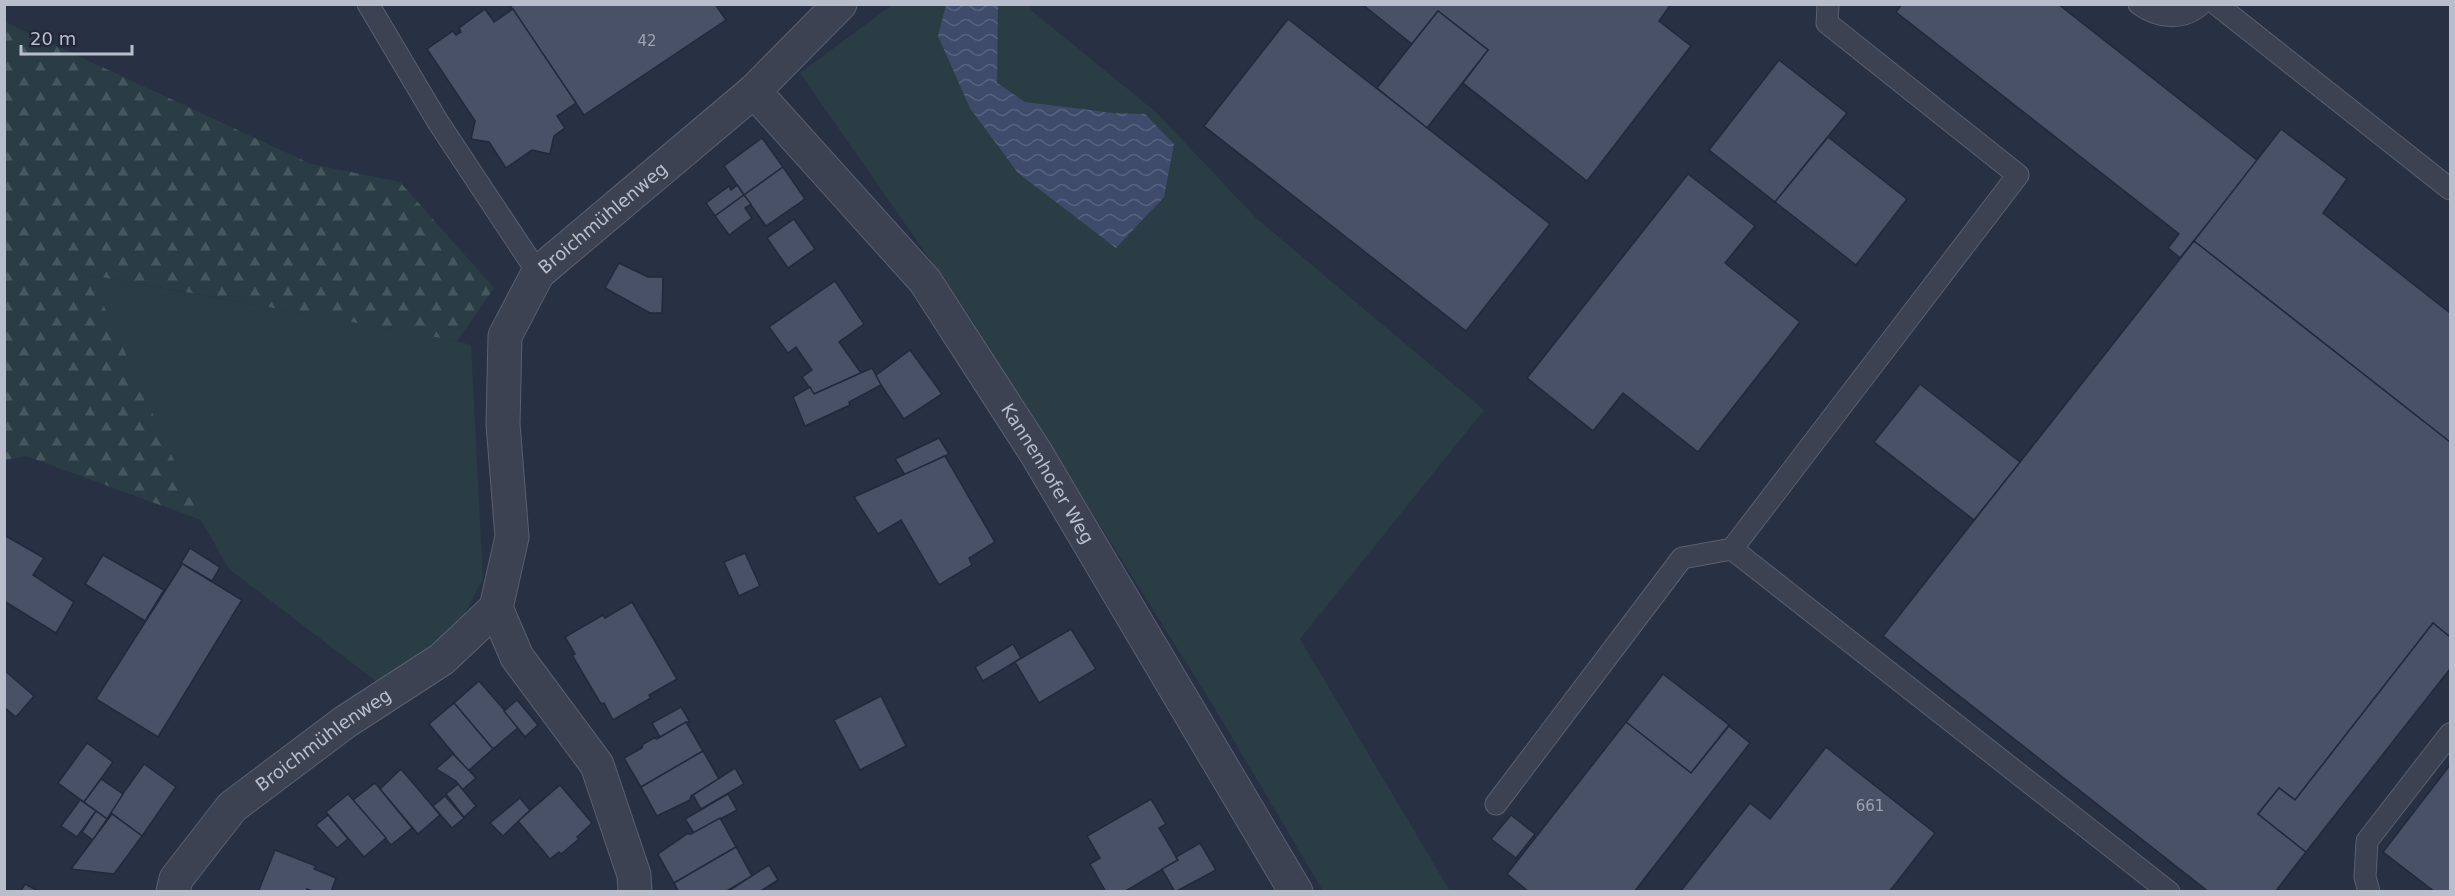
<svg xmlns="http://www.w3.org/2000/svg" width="2455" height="896" font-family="'DejaVu Sans',sans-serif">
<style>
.grass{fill:#2a3d44}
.forest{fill:url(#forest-firs)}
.water{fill:url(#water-waves)}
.building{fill:#495167;stroke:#23293a;stroke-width:1.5}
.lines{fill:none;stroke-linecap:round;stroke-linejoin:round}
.lane-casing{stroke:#5a6070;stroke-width:23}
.street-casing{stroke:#5a6070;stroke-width:35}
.lane{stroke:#3c4252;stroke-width:21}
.street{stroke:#3c4252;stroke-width:33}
.labels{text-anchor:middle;stroke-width:6;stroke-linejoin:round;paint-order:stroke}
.number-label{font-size:15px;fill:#9da3b3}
.street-label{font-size:18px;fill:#b9becc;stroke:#212738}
</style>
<defs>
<pattern id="forest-firs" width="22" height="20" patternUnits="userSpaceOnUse" patternTransform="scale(1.5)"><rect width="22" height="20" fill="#2a3d44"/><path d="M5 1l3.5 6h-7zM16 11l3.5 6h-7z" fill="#47575e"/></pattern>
<pattern id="water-waves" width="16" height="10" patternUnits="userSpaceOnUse" patternTransform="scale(1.5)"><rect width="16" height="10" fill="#3e4b6b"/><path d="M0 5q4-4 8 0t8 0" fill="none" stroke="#58637f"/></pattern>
</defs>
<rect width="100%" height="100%" fill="#283043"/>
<g class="grass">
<polygon points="892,5 1030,5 1032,11 1157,113 1256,218 1484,410 1300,639 1450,891 1323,891 1214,707 968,314 800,73"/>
<polygon points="89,275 457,341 471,345 483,579 458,626 377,682 229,569 201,520"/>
</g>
<polygon class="forest" points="5,22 311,164 400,182 494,288 457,341 90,275 201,520 26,456 5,460"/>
<polygon class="water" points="946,5 998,5 997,83 1025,102 1113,113 1145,114 1174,144 1164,197 1116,248 1018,173 970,108 938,36"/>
<g class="building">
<polygon points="509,4 715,4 726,20 584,115"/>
<polygon points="1362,4 1671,4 1659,21 1691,46 1587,181 1463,83 1488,50 1438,11 1412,44"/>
<polygon points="1902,4 2058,4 2257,160 2260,158 2180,258 2168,248 2179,234 1896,12"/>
<polygon points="485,9 494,22 513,9 576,103 557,116 565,128 554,136 550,154 532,150 506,168 489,142 471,139 475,121 427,49 453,31 456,35 461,32 459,28"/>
<polygon points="1438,11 1488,50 1427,128 1377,88"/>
<polygon points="1288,19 1550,224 1466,331 1204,126"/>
<polygon points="1779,60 1847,113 1775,202 1709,150"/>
<polygon points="2281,129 2347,179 2323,213 2450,313 2450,442 2194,241"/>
<polygon points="1828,137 1907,199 1856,265 1775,202"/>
<polygon points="762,138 783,167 744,195 724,166"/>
<polygon points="783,167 805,199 766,226 744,195"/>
<polygon points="1688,174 1755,226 1725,263 1800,322 1698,452 1623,393 1593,431 1527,378"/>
<polygon points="737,185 744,195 715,216 706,203 729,186 731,190"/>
<polygon points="744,195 751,204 745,208 752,218 729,235 715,216"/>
<polygon points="794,219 815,249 788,268 767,238"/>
<polygon points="2194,241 2450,442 2450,637 2433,623 2295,800 2279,788 2258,814 2306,852 2275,892 2209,892 1883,636"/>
<polygon points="619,263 648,277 663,277 662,313 650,313 605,288"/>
<polygon points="835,281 864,324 839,342 861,373 814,394 802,377 812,370 796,347 788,353 769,327"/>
<polygon points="910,350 942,394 904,419 875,376"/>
<polygon points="872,368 881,385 849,402 850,405 805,426 793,397 810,387 814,394"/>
<polygon points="1920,384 2020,462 1974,520 1874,442"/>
<polygon points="939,438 949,454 905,475 895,459"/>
<polygon points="945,456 995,542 969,558 972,565 939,585 901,520 878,534 854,497"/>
<polygon points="4,535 44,558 33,575 74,602 56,633 4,601"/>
<polygon points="190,548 220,567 212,581 181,563"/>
<polygon points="745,553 760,586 739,596 724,562"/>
<polygon points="103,555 164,590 145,621 85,584"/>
<polygon points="181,563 242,600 158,737 96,699 181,566"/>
<polygon points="632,602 677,679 649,695 651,698 613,720 604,703 601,704 572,655 575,654 565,637 603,615 605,618"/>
<polygon points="2433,623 2450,637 2450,669 2306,852 2258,814 2279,788 2295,800"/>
<polygon points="1071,629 1096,669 1039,703 1015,662"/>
<polygon points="1013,644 1021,658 983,681 975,667"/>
<polygon points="4,670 34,696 16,717 4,707"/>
<polygon points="1663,674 1729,725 1691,773 1626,722"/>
<polygon points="479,681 519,727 493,749 454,703"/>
<polygon points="881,696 906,746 860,770 834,720"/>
<polygon points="517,700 538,725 525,737 504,711"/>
<polygon points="454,703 493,749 468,771 429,724"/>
<polygon points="681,707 690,722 686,722 660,737 652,723"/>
<polygon points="686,722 703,751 641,787 624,758 642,748 643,744 654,738 657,739"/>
<polygon points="1626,722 1691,773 1729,726 1750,743 1634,892 1529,892 1507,874"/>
<polygon points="87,743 113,762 84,802 58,783"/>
<polygon points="1826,747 1935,833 1889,892 1680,892 1750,803 1770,819"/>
<polygon points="703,751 719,779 691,796 690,800 657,816 641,787"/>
<polygon points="453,754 476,778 462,790 456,781 436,769"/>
<polygon points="144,764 176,787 142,836 110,812"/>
<polygon points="2450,765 2450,892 2435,892 2383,852"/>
<polygon points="735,768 744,784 701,809 693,795"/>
<polygon points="401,769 440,815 418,834 380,789"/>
<polygon points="101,779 123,794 107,819 84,802"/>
<polygon points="375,783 412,828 391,845 353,800"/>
<polygon points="458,784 476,806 464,817 446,794"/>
<polygon points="560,785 592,823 577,837 579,839 561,854 559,852 550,859 518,821"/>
<polygon points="348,794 386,838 364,857 326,812"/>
<polygon points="728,794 737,810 694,833 685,819"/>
<polygon points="445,796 464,818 452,828 433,806"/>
<polygon points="520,798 530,810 503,836 490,823"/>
<polygon points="1151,799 1166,824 1159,828 1178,860 1124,892 1106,892 1090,864 1100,858 1087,836"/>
<polygon points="80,800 96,811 77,837 61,826"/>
<polygon points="96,811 107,819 93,840 82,832"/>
<polygon points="112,814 142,836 114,874 71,869"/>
<polygon points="328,815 348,839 337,848 316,825"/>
<polygon points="1511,815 1535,834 1516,858 1491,839"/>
<polygon points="720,818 736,847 674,883 658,854 687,834 691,834"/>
<polygon points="1200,843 1216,870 1175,892 1162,869 1178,860 1176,857"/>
<polygon points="736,847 752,876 725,892 679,892 674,883"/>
<polygon points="275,850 316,866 314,869 336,878 331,892 315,892 307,889 306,892 258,892"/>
<polygon points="769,865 778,880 759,892 727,892"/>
<polygon points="25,884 40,892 20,892"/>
</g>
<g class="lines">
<defs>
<g id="lane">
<polyline points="368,4 438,122 538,273"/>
<path d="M2139,4c19,14 44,17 62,0"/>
<polyline points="2216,4 2450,189"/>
<polyline points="1732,549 2018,175 1827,23 1828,4"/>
<polyline points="1496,804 1682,558 1732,549 2169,892"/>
<polyline points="2369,892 2365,877 2367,841 2450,734"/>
</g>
<g id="street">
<path id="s1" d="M754,91l171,190 111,172 260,439"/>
<polyline points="496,608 517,657 597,765 634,875 635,892"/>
<path id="s2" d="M173,892l3,-13 56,-72 113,-85 97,-63 54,-51 16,-71 -9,-113 2,-88 33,-63 216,-182 86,-87"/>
</g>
</defs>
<use href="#lane" class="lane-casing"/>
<use href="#street" class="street-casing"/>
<use href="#lane" class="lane"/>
<use href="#street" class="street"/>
</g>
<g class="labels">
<g class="number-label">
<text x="647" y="46">42</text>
<text x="1870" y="811">661</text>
</g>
<g class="street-label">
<text dy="6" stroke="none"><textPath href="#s2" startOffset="866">Broichmühlenweg</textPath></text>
<text dy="6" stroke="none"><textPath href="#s1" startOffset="484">Kannenhofer Weg</textPath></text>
<text dy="6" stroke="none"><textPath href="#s2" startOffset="218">Broichmühlenweg</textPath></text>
</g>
</g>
<rect width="2455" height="896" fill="none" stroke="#b9becc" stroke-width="12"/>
<path d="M21 45v9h111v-9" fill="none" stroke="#b9becc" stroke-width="3"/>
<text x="30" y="45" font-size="18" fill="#b9becc" stroke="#212738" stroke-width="4.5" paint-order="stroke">20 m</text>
</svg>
